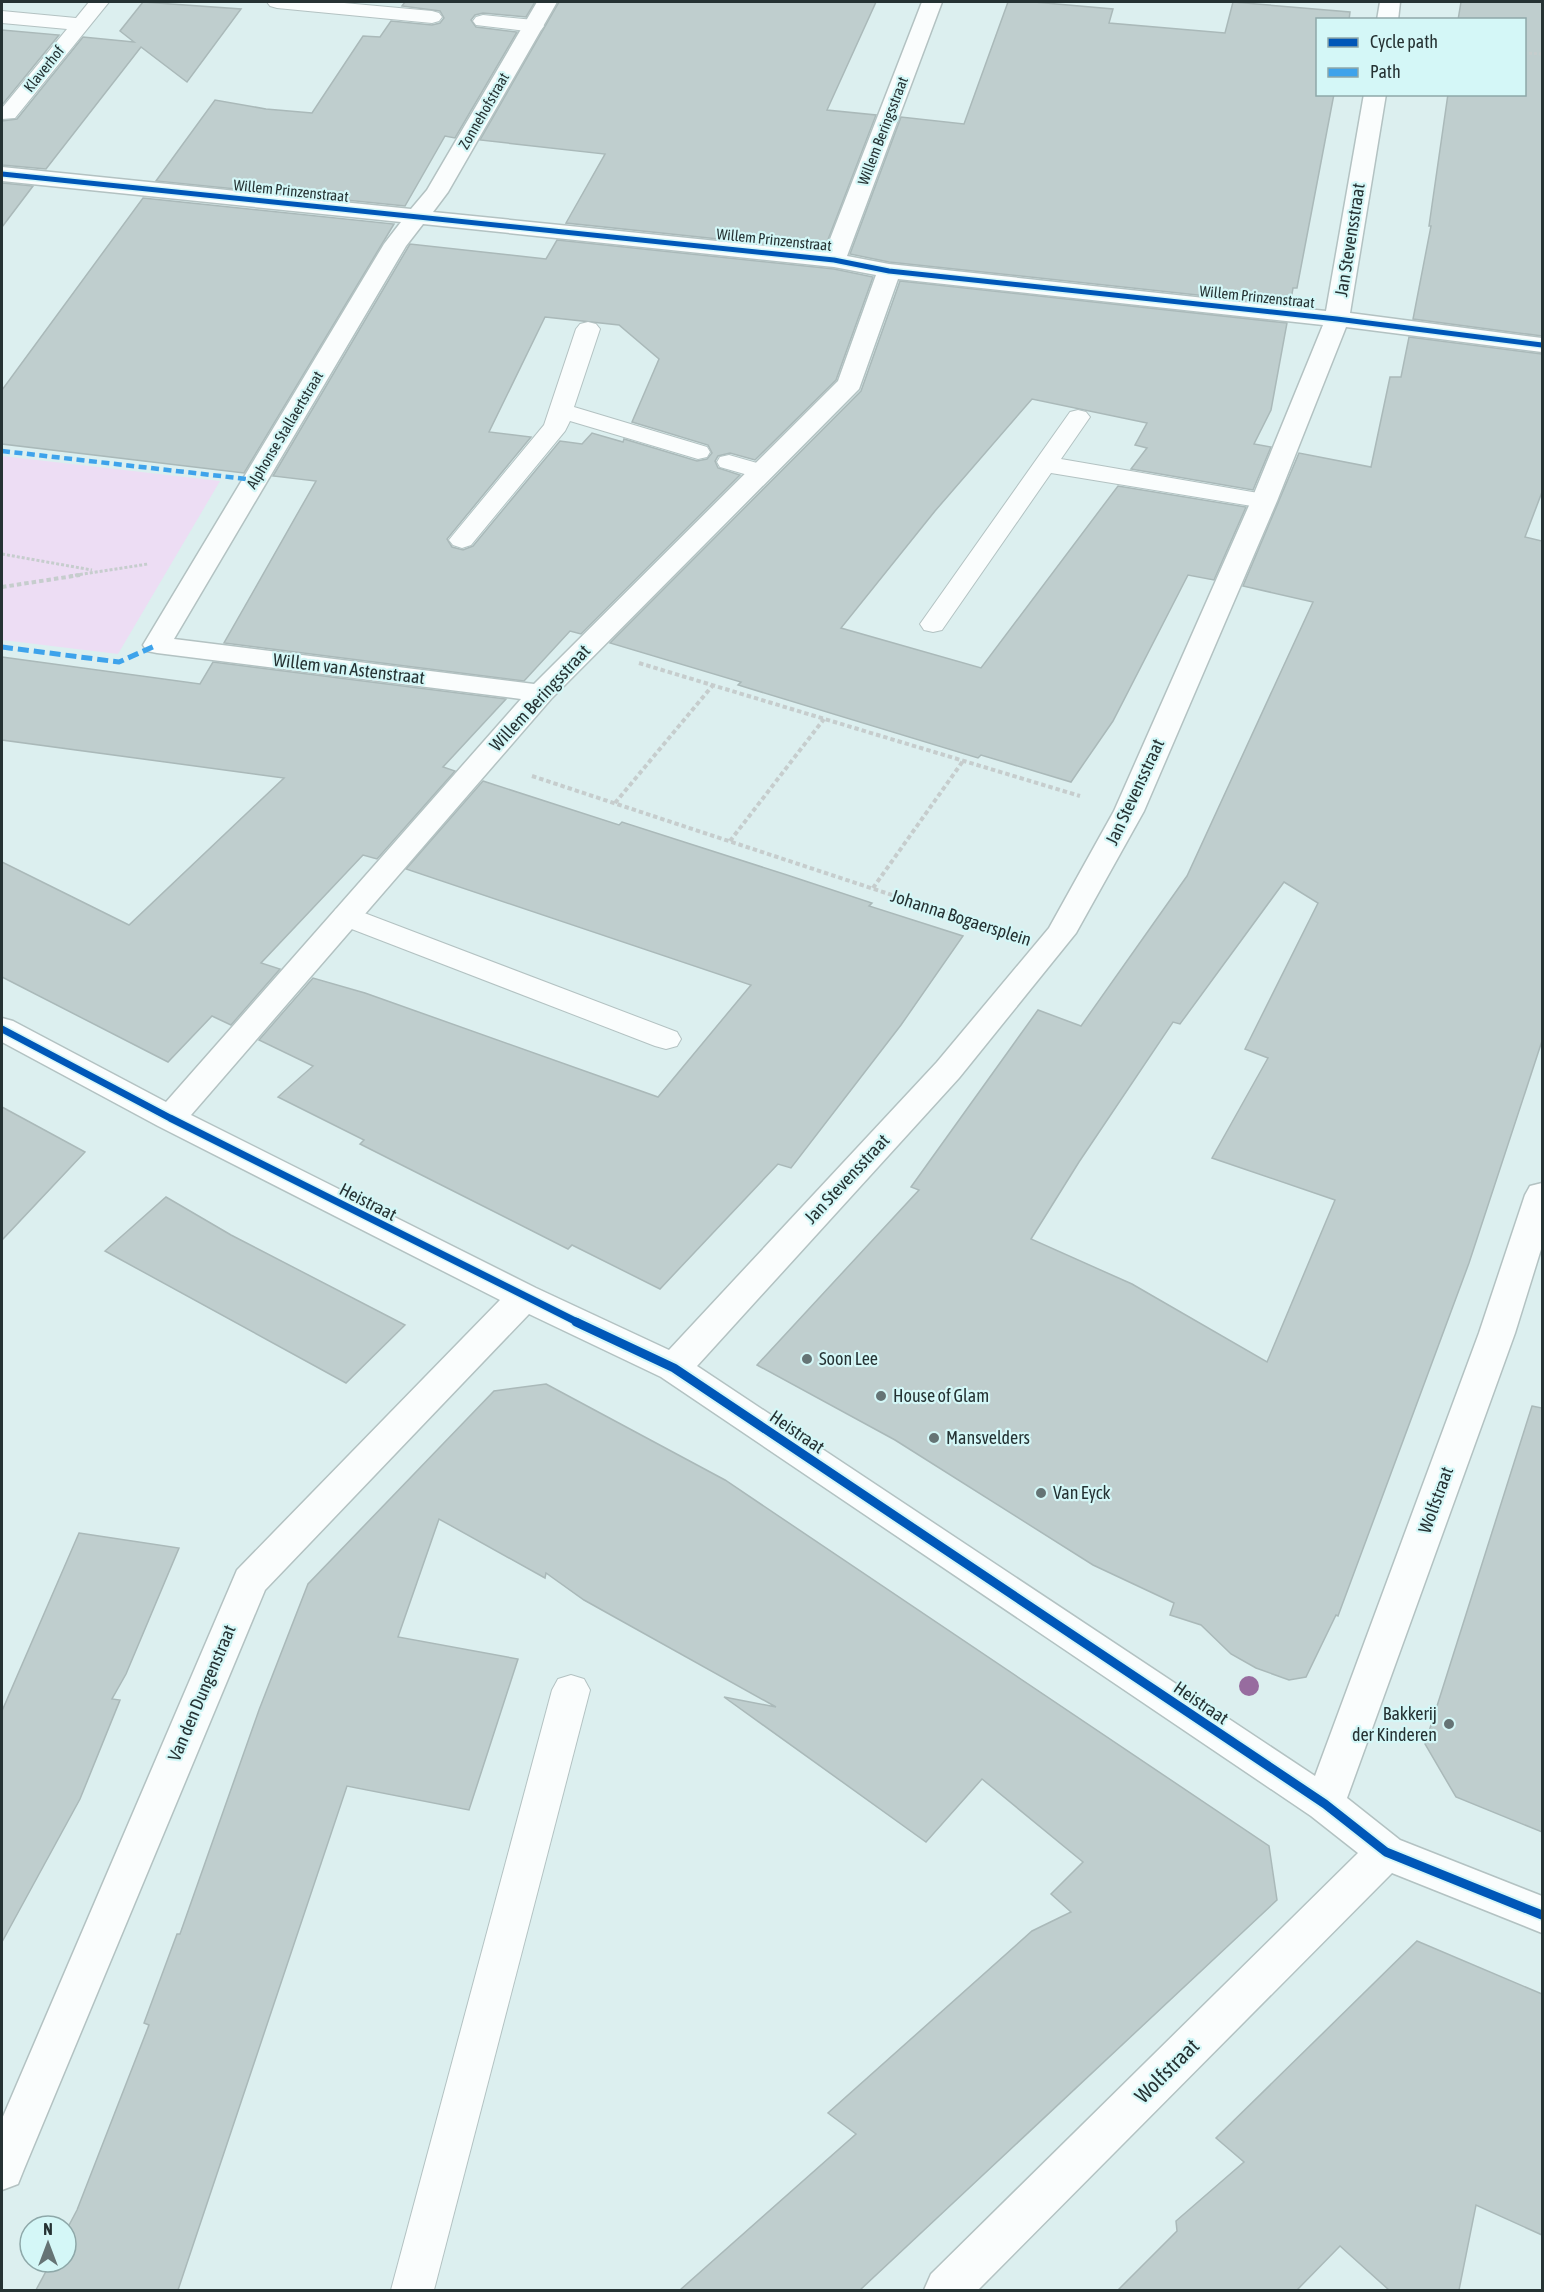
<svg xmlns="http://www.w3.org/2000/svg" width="1544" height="2292" font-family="'Asap Condensed',sans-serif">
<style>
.green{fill:#edddf4}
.building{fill:#bfcece;stroke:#aab9b9;stroke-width:1.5;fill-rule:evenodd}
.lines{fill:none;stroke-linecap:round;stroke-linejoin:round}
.lane-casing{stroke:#b3c2c2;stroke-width:2}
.street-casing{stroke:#b3c2c2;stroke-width:3}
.path-far1{stroke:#c6cdcd;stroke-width:3;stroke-dasharray:3 2;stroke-linecap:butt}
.path{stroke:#c6cdcd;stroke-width:4;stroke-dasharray:4.5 3;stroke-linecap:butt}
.lane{fill:#fafdfd;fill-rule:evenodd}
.street{fill:#fafdfd;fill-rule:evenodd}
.quiet-far1{stroke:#3ea3eb;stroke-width:4.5;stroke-dasharray:8 4.5;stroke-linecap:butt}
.quiet{stroke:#3ea3eb;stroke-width:5;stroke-dasharray:11 5;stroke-linecap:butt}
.cycleway-far2-casing{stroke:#d4f7f7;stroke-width:8}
.cycleway-far1-casing{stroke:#d4f7f7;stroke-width:10}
.cycleway-casing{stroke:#d4f7f7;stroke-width:13}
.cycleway-far2{stroke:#0057b8;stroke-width:5}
.cycleway-far1{stroke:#0057b8;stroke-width:7}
.cycleway{stroke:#0057b8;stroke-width:9}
.tree{fill:#976c9f}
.poi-dot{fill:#657475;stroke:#d4f7f7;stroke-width:2}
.labels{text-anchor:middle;stroke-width:4.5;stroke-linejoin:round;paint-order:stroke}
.far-street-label{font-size:15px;fill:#253233;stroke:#d4f7f7}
.street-label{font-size:18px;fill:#253233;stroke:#d4f7f7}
.poi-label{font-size:18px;fill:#253233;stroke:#d4f7f7;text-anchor:start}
.near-street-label{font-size:21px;fill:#253233;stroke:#d4f7f7}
</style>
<rect width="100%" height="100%" fill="#dcefef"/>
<polygon class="green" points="2,456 220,481 118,654 2,640"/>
<g class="building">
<polygon points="143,2 241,9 187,82 141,47 46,169 2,165 2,121 17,119 83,37 134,42 120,31"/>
<polygon points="405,2 535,2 526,17 483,13 475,15 471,20 476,27 517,32 455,138 445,136 405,206 156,181 215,100 266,109 312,113 363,36 380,37 391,21 432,25 440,23 444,18 440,11 402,6"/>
<polygon points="559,2 876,2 827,110 876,115 824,250 566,223 605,154 480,140"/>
<polygon points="1008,2 1034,2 1113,9 1109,23 1225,33 1233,2 1350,12 1349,20 1317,20 1317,94 1334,94 1297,288 1293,288 1290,305 889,262 850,254 901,117 964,124"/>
<polygon points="1461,2 1542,2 1542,336 1413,319 1431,226 1429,226 1448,94 1524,94 1524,20 1458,20"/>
<polygon points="2,30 59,35 2,105"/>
<polygon points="2,183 33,186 2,227"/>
<polygon points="143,198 394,224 244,473 2,444 2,390"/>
<path d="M557,240l277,29 39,8 -37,103 -81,80 -25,-7 -12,3 -3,5 3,7 22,7 -159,159 -11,-3 -46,50 -300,-38 92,-162 -43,-5 137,-232 136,15zM545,317l74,8 40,34 -27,63 76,23 4,8 -5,6 -10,2 -73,-22 -1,3 -31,-9 -10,11 -22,-3 -87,105 -10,4 -11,-3 -5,-8 84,-102 -42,-5z"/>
<polygon points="900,281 1287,323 1271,410 1254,444 1271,447 1253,490 1131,469 1147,448 1135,445 1147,423 1032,399 935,511 841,628 981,668 1118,486 1246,507 1214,580 1188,575 1113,721 1071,782 981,755 978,758 738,685 741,682 610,643 861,391"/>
<path d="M1409,337l133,17v138l-17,45 17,4v500l-73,222 -131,353 -2,-1 -30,62 -17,3 -33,-12 -25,-14 -30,-29 -31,-10 4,-12 -81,-38 -198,-125 -138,-75 162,-175 -8,-3 127,-177 43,16 106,-150 126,-274 -70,-16 56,-133 72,14 19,-90h11zM1284,882l34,21 -73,146 23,9 -56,100 123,42 -68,162 -135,-78 -101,-45 48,-77 94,-140 7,2z"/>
<polygon points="2,657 200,684 213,662 506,699 443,767 455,771 377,859 363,855 261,963 280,969 231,1025 212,1016 168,1062 2,977 2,862 129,925 284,778 2,740"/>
<polygon points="483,781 619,825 622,822 787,875 872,903 869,906 963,936 901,1025 791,1168 778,1164 660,1289 572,1245 568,1249 483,1206 360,1144 364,1140 278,1097 313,1066 259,1040 313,978 365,993 658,1097 751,985 406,869"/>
<polygon points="2,1107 85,1152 2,1240"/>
<polygon points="166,1197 231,1235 405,1325 346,1383 105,1251"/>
<polygon points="546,1384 725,1480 1269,1846 1277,1900 860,2290 680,2290 856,2134 828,2113 1032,1931 1071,1912 1051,1894 1083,1862 982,1779 926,1842 724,1697 776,1707 584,1600 546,1573 545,1578 439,1519 398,1637 518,1659 469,1810 347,1786 178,2290 36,2290 51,2262 66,2262 66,2231 77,2210 149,2025 144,2023 177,1934 180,1934 259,1710 308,1584 494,1391"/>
<polygon points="1532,1406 1542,1408 1542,1832 1456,1797 1425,1744"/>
<polygon points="79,1533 179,1548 126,1674 112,1699 120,1700 80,1799 2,1942 2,1711"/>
<polygon points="1417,1941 1542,1994 1542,2235 1476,2205 1459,2290 1389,2290 1340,2246 1297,2290 1118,2290 1177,2231 1176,2221 1244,2162 1216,2138"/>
</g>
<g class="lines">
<defs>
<g id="lane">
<polygon points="89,2 109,2 15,118 2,119 2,108 67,29 2,23 2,11 76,18"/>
<polygon points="267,2 333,2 432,11 439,13 442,17 439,21 432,23 277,8 270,6"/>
<polygon points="483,15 534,20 541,22 544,26 541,30 534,32 476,25 473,21 476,17"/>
<polygon points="588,322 596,324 600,329 574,407 707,447 710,452 707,457 698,459 570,421 565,431 471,545 462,548 453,545 449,540 453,535 544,425 576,329 580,324"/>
<polygon points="1078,410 1086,412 1090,417 1061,459 1264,494 1273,496 1276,501 1273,506 1264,508 1051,473 942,630 933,632 924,630 920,624 1070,412"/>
<polygon points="729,455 771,467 774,472 771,477 762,479 720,467 717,462 720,457"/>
<polygon points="346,906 677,1032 681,1039 677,1046 666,1049 655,1046 336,923 331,916 336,909"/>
<polygon points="571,1675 584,1679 590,1690 434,2290 391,2290 552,1690 558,1679"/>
</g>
<g id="street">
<path d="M537,2h20l-109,190 -15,20 392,40 97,-250h20l-95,254 42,8 437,47 38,-217h22l-36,219 192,25v14l-196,-25 -69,174 -133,310 -68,122 -117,145 -262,288 618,410 164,-443 46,-138 5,-9 12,-3v63l-27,87 -168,465 53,42 142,56v37l-150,-60 -414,417h-54l7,-16 427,-421 -47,-37 -650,-439 -132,-63 -264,276 -241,579 -6,15 -16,6v-71l235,-549 263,-270 -342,-174 -156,-84v-24l11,3 153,81 355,-403 -364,-46 -10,-2 -4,-6 241,-401 17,-22 -399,-41v-14l409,42 16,-19zM423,224l411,43 42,8 -38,106 -304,303 -360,-45 232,-393zM898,279l425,46 -72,176 -137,310 -65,117 -112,134 -268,288 -133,-62 -345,-173 360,-416 308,-310z"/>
<polygon points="1380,2 1400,2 1398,20 1377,20"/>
</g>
</defs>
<use href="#lane" class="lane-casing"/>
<use href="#street" class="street-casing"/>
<g class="path-far1">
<polyline points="1524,53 1542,54"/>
<polyline points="2,554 92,570"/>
<polyline points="70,576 148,564"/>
</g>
<g class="path">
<polyline points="2,587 80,575"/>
<polyline points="639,663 1080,796"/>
<polyline points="532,776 1001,931"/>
<polyline points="615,803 713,685"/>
<polyline points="730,841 824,719"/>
<polyline points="873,888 963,761"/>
</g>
<use href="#lane" class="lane"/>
<use href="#street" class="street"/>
<polyline class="quiet-far1" points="2,451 255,480"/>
<polyline class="quiet" points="2,647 119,662 157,645"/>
<defs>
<polyline id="cycleway-far2" points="2,174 834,260 889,271 1337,319 1542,345"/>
<polyline id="cycleway-far1" points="2,1029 170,1118 579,1323"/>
<polyline id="cycleway" points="576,1322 674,1368 1325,1804 1386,1852 1542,1915"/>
</defs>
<use href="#cycleway-far2" class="cycleway-far2-casing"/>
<use href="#cycleway-far1" class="cycleway-far1-casing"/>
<use href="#cycleway" class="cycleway-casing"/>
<use href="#cycleway-far2" class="cycleway-far2"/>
<use href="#cycleway-far1" class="cycleway-far1"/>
<use href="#cycleway" class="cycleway"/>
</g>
<circle class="tree" cx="1249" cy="1686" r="10"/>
<g class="poi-dot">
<circle cx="807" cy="1359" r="6"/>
<circle cx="881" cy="1396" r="6"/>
<circle cx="934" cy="1438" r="6"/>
<circle cx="1041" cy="1493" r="6"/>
<circle cx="1449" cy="1724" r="6"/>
</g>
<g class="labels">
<g class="far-street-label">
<text transform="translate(44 69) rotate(-51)" y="5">Klaverhof</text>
<text transform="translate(484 111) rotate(-60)" y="5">Zonnehofstraat</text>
<text transform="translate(883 131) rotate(-69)" y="5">Willem Beringsstraat</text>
<text transform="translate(291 191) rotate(6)" y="5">Willem Prinzenstraat</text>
<text transform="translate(774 240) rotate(6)" y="5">Willem Prinzenstraat</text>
<text transform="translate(1257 297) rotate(6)" y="5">Willem Prinzenstraat</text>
<text transform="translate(285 430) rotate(-59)" y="5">Alphonse Stallaertstraat</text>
</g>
<g class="street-label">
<text transform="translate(1350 240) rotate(-81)" y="6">Jan Stevensstraat</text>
<text transform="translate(349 669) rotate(7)" y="6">Willem van Astenstraat</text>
<text transform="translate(540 698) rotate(-47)" y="6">Willem Beringsstraat</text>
<text transform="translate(1135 792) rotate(-65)" y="6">Jan Stevensstraat</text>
<text transform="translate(961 918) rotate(18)" y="6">Johanna Bogaersplein</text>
<text transform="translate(847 1179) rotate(-47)" y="6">Jan Stevensstraat</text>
<text transform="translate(368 1202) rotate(27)" y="6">Heistraat</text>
<text transform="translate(797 1432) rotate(34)" y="6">Heistraat</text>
<text transform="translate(1436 1500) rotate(-70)" y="6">Wolfstraat</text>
<text transform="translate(202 1693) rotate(-67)" y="6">Van den Dungenstraat</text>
<text transform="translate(1201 1703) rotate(34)" y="6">Heistraat</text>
</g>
<g class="poi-label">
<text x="819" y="1365">Soon Lee</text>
<text x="893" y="1402">House of Glam</text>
<text x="946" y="1444">Mansvelders</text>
<text x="1053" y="1499">Van Eyck</text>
<text x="1437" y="1720" text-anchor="end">Bakkerij<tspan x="1437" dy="21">der Kinderen</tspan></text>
</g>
<g class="near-street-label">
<text transform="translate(1167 2071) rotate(-45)" y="7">Wolfstraat</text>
</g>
</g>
<rect width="1544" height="2292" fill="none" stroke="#253233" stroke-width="6"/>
<rect x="1316" y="18" width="210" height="78" fill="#d4f7f7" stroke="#8ea8a9" stroke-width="1.5"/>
<rect x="1328" y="38" width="30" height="9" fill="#0057b8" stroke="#8ea8a9" stroke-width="1.5"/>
<text x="1370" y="48" font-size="18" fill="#253233">Cycle path</text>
<rect x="1328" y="68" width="30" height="9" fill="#3ea3eb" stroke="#8ea8a9" stroke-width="1.5"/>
<text x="1370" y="78" font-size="18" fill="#253233">Path</text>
<g transform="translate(48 2244)"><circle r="28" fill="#d4f7f7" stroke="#8ea8a9" stroke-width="1.5"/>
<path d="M0-4.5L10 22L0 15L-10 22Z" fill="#657475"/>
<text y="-9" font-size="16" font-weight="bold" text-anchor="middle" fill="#253233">N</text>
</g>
</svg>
